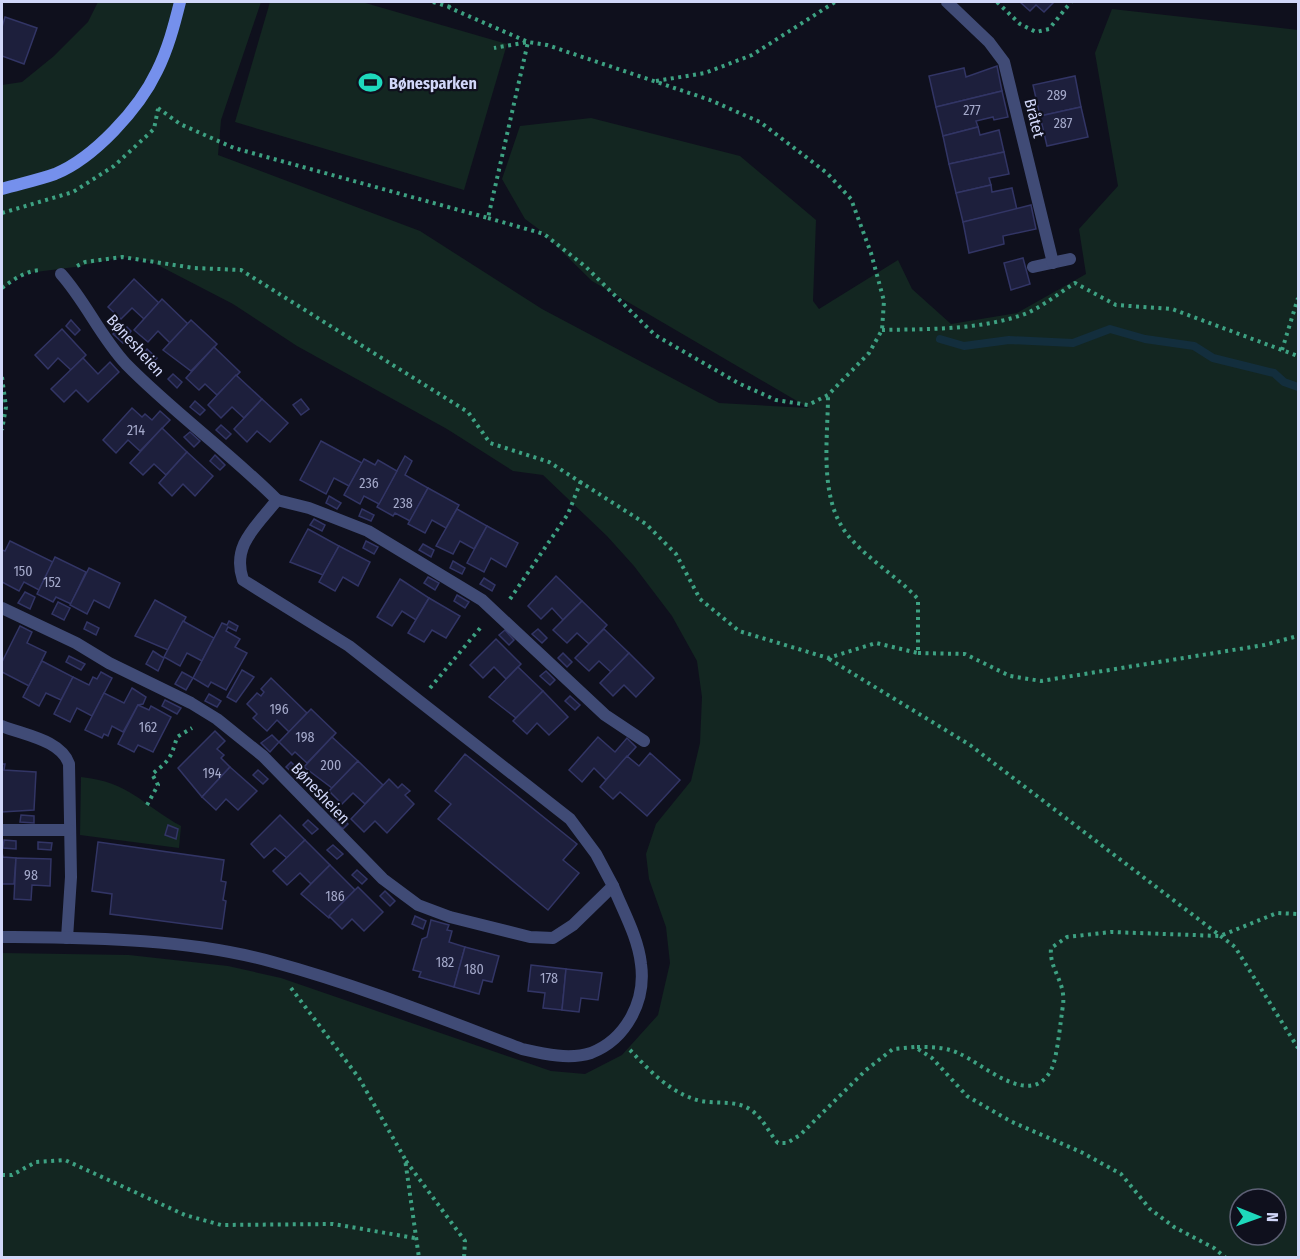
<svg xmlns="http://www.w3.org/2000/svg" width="1300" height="1259" font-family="'Fira Sans Condensed',sans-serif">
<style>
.green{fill:#132621;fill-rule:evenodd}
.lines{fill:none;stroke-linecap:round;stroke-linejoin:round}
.stream{stroke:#132e3d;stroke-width:8}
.building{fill:#1d1f3c;stroke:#323565;stroke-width:1.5}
.path{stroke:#3da182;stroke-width:4;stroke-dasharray:3 4.5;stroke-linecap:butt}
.service{stroke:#404b76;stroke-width:12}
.minor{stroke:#404b76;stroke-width:12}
.secondary{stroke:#7590ec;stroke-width:12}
.labels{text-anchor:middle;stroke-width:4.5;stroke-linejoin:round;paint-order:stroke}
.number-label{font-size:14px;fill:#a4a9ca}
.poi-label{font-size:16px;font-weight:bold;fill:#d1d7f9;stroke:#0f101d;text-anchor:start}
.street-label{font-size:16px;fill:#d1d7f9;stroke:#0f101d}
</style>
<rect width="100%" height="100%" fill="#0f101d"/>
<g class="green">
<path d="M98,2h163l-40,118 -3,35 202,76 122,78 177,94 90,5 -217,-127 -52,-51 -15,-11 -23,-40 18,-53 71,-8 149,38 76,64 -3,81 6,8 79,-49 14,29 39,35 66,-11 69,-39 -7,-45 39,-43 -23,-133 17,-44 186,21v1227h-1296v-304l127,2 99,11 53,12 270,93 34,3 37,-19 36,-40 12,-52 -4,-36 -17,-48 -3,-25 10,-30 35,-43 9,-38 2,-46 -5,-36 -25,-45 -38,-50 -27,-30 -64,-61 -30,-4 -66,-42 -150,-83 -64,-42 -83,-43 -28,-4 -47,10 -47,6 -12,5 -14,12v-205l20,-3 32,-26 34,-34zM1240,1199h36v36h-36z"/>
<polygon points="270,2 362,2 507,44 464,190 235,122"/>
<path d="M81,777c49,5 60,27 100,49l-2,22 -99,-13z"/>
</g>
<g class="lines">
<polyline class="stream" points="940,339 964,346 1009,340 1073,343 1110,329 1145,339 1194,346 1213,358 1274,373 1284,382 1298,387"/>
</g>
<g class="building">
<polygon points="1020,2 1054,2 1044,12 1036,5 1030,11"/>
<polygon points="5,17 37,28 24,64 2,56 2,27"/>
<polygon points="997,66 1002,91 936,107 929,76 964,68 966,77"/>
<polygon points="1075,76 1081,107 1040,116 1033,85"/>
<polygon points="1002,91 1008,117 994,120 993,117 976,121 978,127 943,136 936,107"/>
<polygon points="1081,107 1088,137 1047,146 1040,116"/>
<polygon points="978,127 980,135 999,130 1004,152 949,164 943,136"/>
<polygon points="1004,152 1009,174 989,178 991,185 956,193 949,164"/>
<polygon points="991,185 992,192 1012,188 1017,210 963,222 956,193"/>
<polygon points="1031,205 1036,229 1003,236 1004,244 969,253 963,222"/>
<polygon points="1023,258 1030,284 1011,290 1004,263"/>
<polygon points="134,279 159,303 144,319 132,308 121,319 108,307"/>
<polygon points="162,299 188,324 170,343 158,331 148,342 134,330"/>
<polygon points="71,320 80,330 75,335 66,326"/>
<polygon points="191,320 217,344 191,371 163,350"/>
<polygon points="127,327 131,331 123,343 113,334 118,329 122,332"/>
<polygon points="62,329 86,355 71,370 58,358 48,369 35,355"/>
<polygon points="214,347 240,372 217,395 205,384 199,390 186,378"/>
<polygon points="147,349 157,358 152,364 142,355"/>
<polygon points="83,358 98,374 110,362 119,372 88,402 76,390 64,402 51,389"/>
<polygon points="173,374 182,382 177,388 168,379"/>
<polygon points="236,375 262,399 244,418 232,407 221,418 208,405"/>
<polygon points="262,399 288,423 270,442 257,431 247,442 234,429"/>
<polygon points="301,399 309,409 301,415 293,405"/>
<polygon points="195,401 205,410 200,415 190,407"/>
<polygon points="132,408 142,417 145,414 152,420 160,411 170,420 140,451 128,440 116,453 103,440"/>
<polygon points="221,425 231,434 226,439 216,430"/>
<polygon points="162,428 187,452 166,475 154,464 143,475 130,463"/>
<polygon points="190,432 200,441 194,447 184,437"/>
<polygon points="321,441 362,463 349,486 334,478 326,494 300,480"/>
<polygon points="187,452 213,476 195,496 183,484 172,496 159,483"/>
<polygon points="215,455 225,465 220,470 210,461"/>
<polygon points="405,456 412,461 405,475 428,488 410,521 395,513 393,516 377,507"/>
<polygon points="364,459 375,465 378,460 397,471 379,504 364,496 360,504 344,495"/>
<polygon points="428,488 459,505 446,528 432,520 425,533 408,524"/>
<polygon points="329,496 341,503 337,509 326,503"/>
<polygon points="362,509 374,515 371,521 359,516"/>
<polygon points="457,509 487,526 474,549 460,541 453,554 436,546"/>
<polygon points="314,519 325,525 322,531 310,525"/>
<polygon points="487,526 518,543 506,567 491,558 484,572 467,563"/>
<polygon points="308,529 339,546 323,575 290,562"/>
<polygon points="10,541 53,562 39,590 24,582 19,591 2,582 2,550 5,551"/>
<polygon points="366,541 378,547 374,554 363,548"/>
<polygon points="423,544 434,550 431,557 419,550"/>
<polygon points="339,546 370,562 358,586 343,577 335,591 319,582"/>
<polygon points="55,557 86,572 71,604 56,597 53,602 37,594"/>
<polygon points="453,561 465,568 462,574 450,568"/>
<polygon points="89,568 120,583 109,608 94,600 87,614 70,605"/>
<polygon points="556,576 582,601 563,620 552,608 541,619 528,606"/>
<polygon points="428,577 439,583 435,590 424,583"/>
<polygon points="484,578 495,585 492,591 480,584"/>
<polygon points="400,579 429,598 416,620 402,611 392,626 377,617"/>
<polygon points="25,592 35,597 30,609 18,603"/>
<polygon points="457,595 469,602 465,608 454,601"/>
<polygon points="429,598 460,616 446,638 432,630 424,642 408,633"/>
<polygon points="155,600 186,617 168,650 135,636"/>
<polygon points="582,601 607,625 589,644 577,633 567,643 553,630"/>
<polygon points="58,602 70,608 64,620 52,614"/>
<polygon points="183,621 214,638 202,661 187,653 180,666 164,657"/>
<polygon points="229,621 238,626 236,631 228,627 226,631 240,639 235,647 247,653 226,690 211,682 208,687 193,678 222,623 227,625"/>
<polygon points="87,622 99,628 96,635 84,629"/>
<polygon points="20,626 32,632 27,643 46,652 29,686 2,672 2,662"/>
<polygon points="538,629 547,638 542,643 532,634"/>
<polygon points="604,629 629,653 611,672 599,661 589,671 575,658"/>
<polygon points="505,630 514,640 509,645 499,635"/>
<polygon points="496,639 521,664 506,679 494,667 483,678 470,665"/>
<polygon points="153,651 164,658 158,671 146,664"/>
<polygon points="563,653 572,662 567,667 558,658"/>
<polygon points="629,653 654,678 636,697 624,685 613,696 600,683"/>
<polygon points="69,656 85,664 81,670 66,662"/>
<polygon points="42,661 73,677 61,700 46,693 39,706 23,697"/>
<polygon points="518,667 543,691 516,718 489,697"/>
<polygon points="242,670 254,677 236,702 227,697"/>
<polygon points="546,671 555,680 550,685 540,676"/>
<polygon points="101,672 112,678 92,716 77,708 70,722 54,714 73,677 89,685 93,677 97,679"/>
<polygon points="182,672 193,678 186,690 175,684"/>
<polygon points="271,678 307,713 289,732 277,720 267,731 253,718 257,714 247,704 257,693 261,696 264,692 261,689"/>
<polygon points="132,688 146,697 143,704 138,705 123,732 112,726 108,736 104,734 102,738 85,730 104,693 124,703"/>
<polygon points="543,691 568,717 549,735 537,723 527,734 513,721"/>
<polygon points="209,694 221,701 217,707 205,701"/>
<polygon points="570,696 580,705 575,710 565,701"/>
<polygon points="165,700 181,708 177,714 162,706"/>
<polygon points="138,705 149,710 151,706 171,717 153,752 138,745 134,752 118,744"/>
<polygon points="311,709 336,733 307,763 295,752 292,755 279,742"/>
<polygon points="215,731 225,741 217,749 224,755 221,758 230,767 202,797 178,768"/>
<polygon points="272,735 279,742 270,752 261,743"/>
<polygon points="332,737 358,761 332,788 304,767"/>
<polygon points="598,737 615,752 627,738 636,747 606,780 594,768 582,782 569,770"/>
<polygon points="650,753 680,780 647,816 620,792 613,799 600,787 627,756 639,766"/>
<polygon points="465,754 577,844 563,860 579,873 548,910 438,819 451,804 435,791"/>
<polygon points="358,761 383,785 365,804 353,793 342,804 329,791"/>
<polygon points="291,762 300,771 296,776 286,767"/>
<polygon points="2,764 5,764 4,770 36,772 34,810 2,812"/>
<polygon points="230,767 257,791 238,810 226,799 216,810 202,797"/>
<polygon points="258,770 268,779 263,784 253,775"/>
<polygon points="389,779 398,788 402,784 410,791 405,795 414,804 387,833 375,821 364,832 351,819"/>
<polygon points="317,786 326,795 321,800 312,792"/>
<polygon points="338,814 348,824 343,829 334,819"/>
<polygon points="21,815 34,816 34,823 20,822"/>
<polygon points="280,815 305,840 287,858 275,848 264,858 251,844"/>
<polygon points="308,820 318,829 312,834 303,825"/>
<polygon points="168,825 178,829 176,839 165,835"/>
<polygon points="4,840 16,841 16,849 3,848"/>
<polygon points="305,840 330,865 311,884 300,873 287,885 273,871"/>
<polygon points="38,842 52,843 51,850 38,849"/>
<polygon points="98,842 224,860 221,881 226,882 223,900 226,901 222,929 110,914 112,894 92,891"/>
<polygon points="333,845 343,854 337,859 327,850"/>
<polygon points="2,853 3,857 16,858 14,884 2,884"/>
<polygon points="16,858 51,859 50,886 32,885 31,900 14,899"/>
<polygon points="330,865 355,890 329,918 301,894"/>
<polygon points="357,870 367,879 362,884 352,875"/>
<polygon points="358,887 383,912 364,931 352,919 342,929 329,916"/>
<polygon points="385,891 395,901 390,906 380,896"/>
<polygon points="415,916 426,921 423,929 412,924"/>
<polygon points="431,920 449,925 447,930 452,931 449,942 465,947 454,987 419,977 421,972 413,970 422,939 427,937"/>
<polygon points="465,947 499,956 492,982 483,980 479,994 454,987"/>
<polygon points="531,965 566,969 562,1010 543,1008 545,993 528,991"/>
<polygon points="566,969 602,973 598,1000 581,998 579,1012 562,1010"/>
</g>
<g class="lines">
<g class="path">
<polyline points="433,2 450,7"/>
<polyline points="997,2 1020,24 1036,32 1049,29 1071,2"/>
<polyline points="656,81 705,73 752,55 835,2"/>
<polyline points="158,108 180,124 234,148 488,218 528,42 450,8 446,2"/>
<polyline points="2,213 73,192 114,166 154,129 158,109"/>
<polyline points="488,218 544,234 586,267 655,335 738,383 776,400 808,405 828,395 869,353 882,330 884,301 871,253 851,199 827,173 760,122 710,100 547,45 528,42 494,48"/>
<path d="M77,266l8,-4 37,-5 72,11 47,2 227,142 22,31 59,19 97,62 30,30 24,45 39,32 89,27 48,-15 42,10v-54c-23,-25 -55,-42 -74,-69 -25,-37 -16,-93 -16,-135"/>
<path d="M2,288c12,-9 25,-18 40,-18"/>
<path d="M882,330c45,-1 93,0 137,-14 20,-6 38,-22 56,-33l41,22 56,4 126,47"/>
<polyline points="1282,350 1298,298"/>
<polyline points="2,377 6,407 2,430"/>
<polyline points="510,599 568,514 581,481"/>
<polyline points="918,653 965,654 1010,676 1041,681 1264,645 1298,636"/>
<polyline points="829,659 970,745 1235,947 1298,1048"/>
<polyline points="430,688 481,627"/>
<path d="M147,805l11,-20 -6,-11c17,-13 19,-16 25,-37l15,-9"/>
<polyline points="291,988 359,1078 405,1159 419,1258"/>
<path d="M917,1047c14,0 28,0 41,6 26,11 74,58 94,15 5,-10 9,-50 11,-63 3,-24 -14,-35 -12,-57l16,-11 44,-5 109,4 57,-23 21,1"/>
<path d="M630,1050c20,21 41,44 71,51 17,3 36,-1 50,9 13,9 17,22 27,33h9l13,-8 66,-65 27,-21 22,-2 17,11 35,38 43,25 71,31 40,22 29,35 24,18 40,21 12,10"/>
<polyline points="406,1161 465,1241 464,1258"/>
<polyline points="2,1175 12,1175 36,1162 65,1160 185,1215 221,1225 333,1224 415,1238"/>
</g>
<g class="service">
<polyline points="1033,267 1070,259"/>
<polyline points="277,500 309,508 368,531 482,600 605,715 644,741"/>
<path d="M2,608l74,35 33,20 82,40 26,16 46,37 120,123 35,26 32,12 80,20 23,1 20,-13 40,-39 -17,-32 -26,-35 -221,-173 -106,-66c-12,-35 14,-54 34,-80 -48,-48 -104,-88 -151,-136 -26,-28 -40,-62 -65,-90"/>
<path d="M2,726c22,9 59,14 67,38l2,113 -4,61"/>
<polyline points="2,830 69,830"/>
</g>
<g class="minor">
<polyline points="947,2 989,42 1004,62 1053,263"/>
<path d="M2,937c89,1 184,1 271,25 85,23 167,56 249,87 22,5 47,11 69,4 36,-14 55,-53 50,-89 -3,-27 -18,-53 -28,-78"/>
</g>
<path class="secondary" d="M2,189c17,-5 36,-9 53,-15 39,-16 84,-65 102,-103 11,-22 17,-45 23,-69"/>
</g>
<defs>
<symbol id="stadium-bare" viewBox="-9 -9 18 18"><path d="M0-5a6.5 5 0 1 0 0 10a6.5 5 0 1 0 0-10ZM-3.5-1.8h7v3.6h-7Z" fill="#1ed8bc" stroke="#0f101d" stroke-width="2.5" paint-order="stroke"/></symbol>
</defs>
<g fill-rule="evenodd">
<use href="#stadium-bare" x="354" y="66" width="33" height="33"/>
</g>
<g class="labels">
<g class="number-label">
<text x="1057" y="100">289</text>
<text x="972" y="115">277</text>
<text x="1063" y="128">287</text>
<text x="136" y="435">214</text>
<text x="369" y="488">236</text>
<text x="403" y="508">238</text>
<text x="23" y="576">150</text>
<text x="52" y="587">152</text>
<text x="279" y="714">196</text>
<text x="148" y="732">162</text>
<text x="305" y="742">198</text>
<text x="331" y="770">200</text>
<text x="212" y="778">194</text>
<text x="31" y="880">98</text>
<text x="335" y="901">186</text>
<text x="445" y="967">182</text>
<text x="474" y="974">180</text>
<text x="549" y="983">178</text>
</g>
<g class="poi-label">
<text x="389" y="89">Bønesparken</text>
</g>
<g class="street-label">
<text transform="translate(1035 118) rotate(76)" y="6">Bråtet</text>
<text transform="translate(136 345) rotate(48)" y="6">Bønesheien</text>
<text transform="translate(321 793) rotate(47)" y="6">Bønesheien</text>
</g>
</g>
<rect width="1300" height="1259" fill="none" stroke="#d1d7f9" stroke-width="6"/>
<g transform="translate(1258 1217) rotate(91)"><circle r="28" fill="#0f101d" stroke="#5d6075" stroke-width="1.5"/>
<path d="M0-4.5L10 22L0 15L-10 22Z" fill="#1ed8bc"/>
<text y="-9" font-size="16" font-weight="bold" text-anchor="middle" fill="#d1d7f9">N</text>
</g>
</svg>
